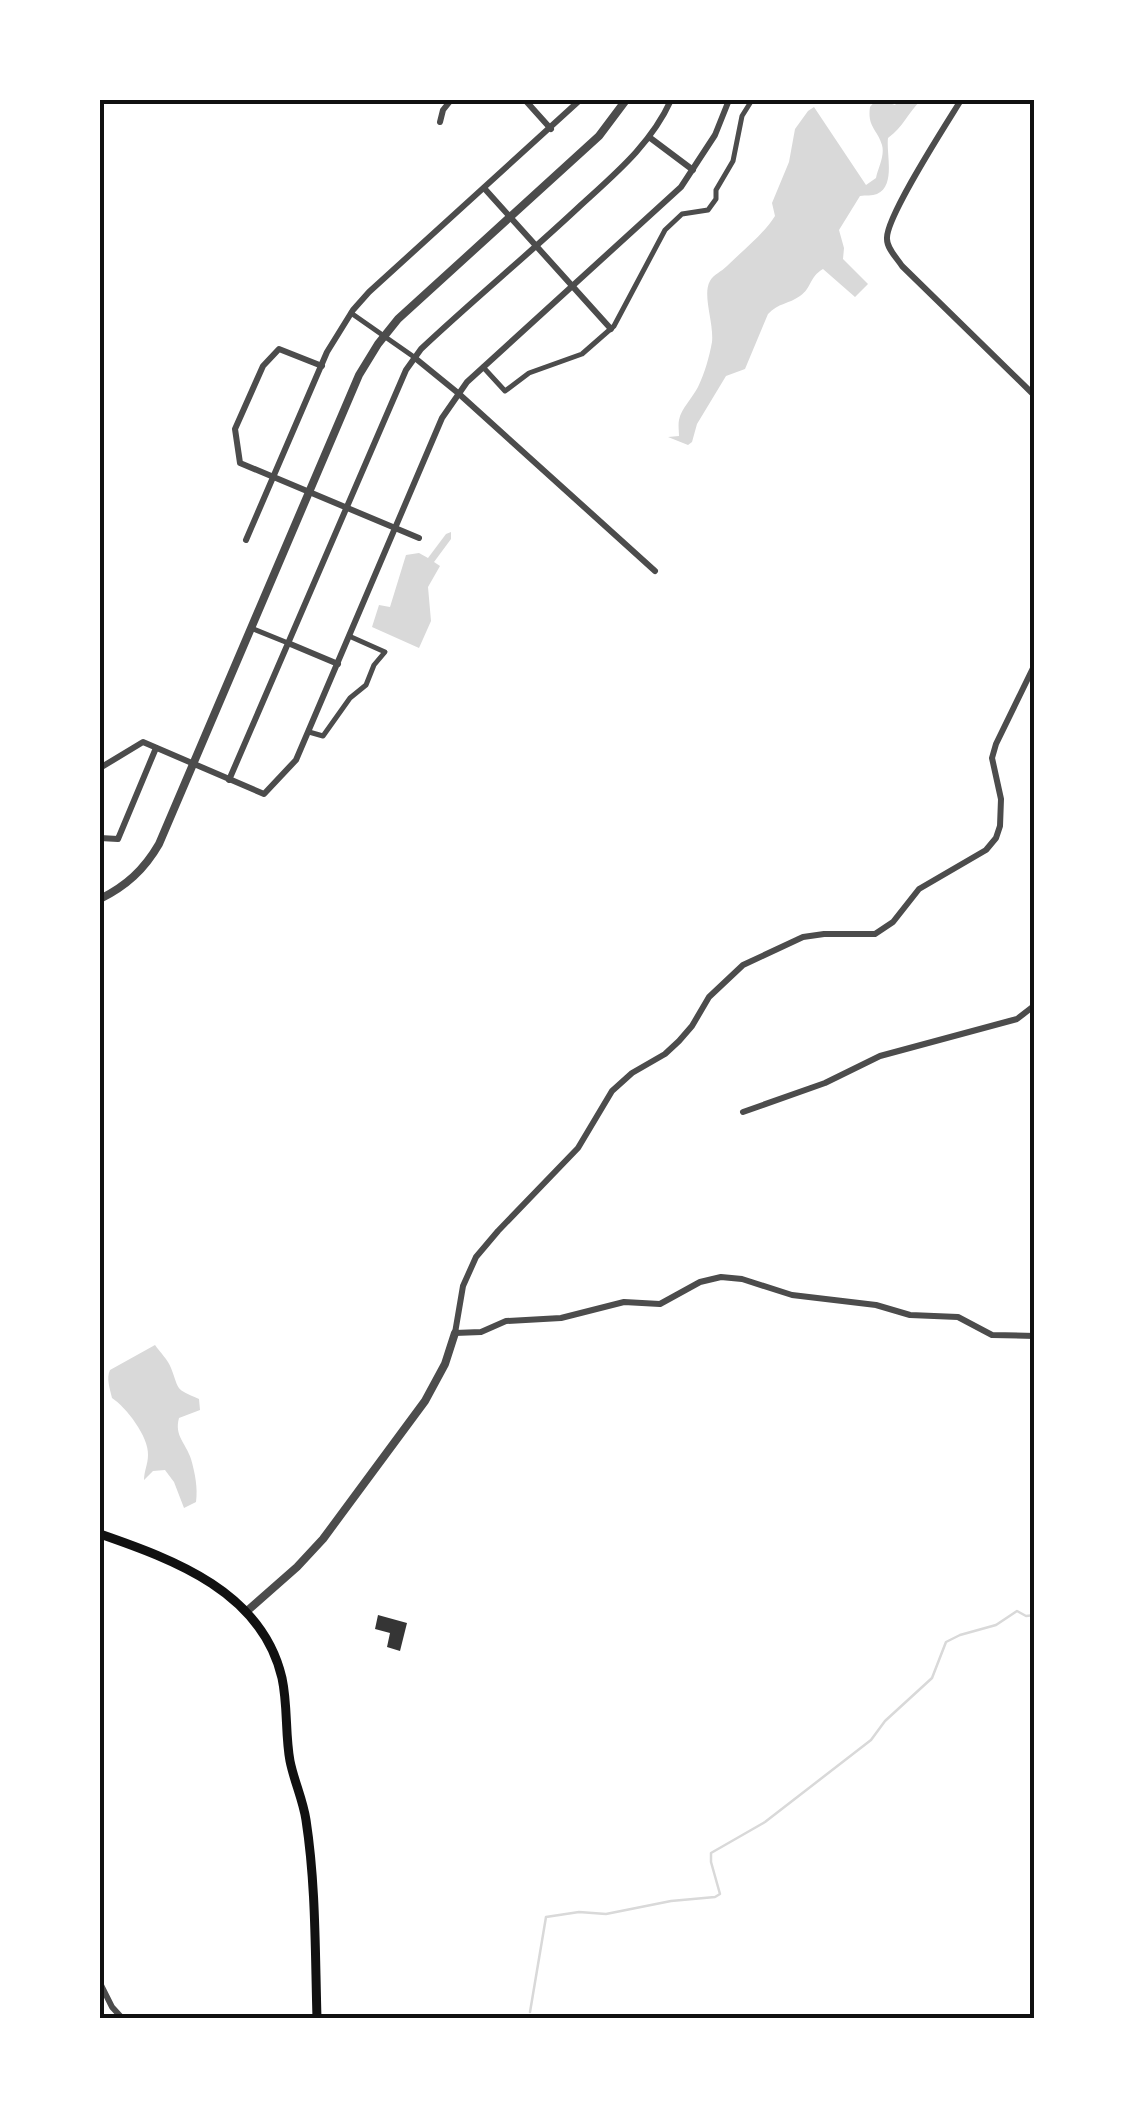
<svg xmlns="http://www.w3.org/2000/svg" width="1135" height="2118" font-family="Figtree,sans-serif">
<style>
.water{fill:#d9d9d9}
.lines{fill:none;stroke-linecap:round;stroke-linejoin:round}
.stream{stroke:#d9d9d9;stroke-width:2.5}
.building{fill:#353535}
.pedestrian{stroke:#4c4c4c;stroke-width:5}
.minor{stroke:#4c4c4c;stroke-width:6}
.tertiary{stroke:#4c4c4c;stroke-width:8}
.secondary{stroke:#111;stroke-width:9}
.neatline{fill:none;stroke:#111;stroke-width:4}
</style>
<rect width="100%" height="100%" fill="#fff"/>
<g class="water">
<path d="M876,100h12l1,3 6,2 4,-5h22c-14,14 -17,26 -33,38 -2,16 8,47 -11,56 -5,2 -11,1 -17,2l-21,34 5,18 -1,11 25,25 -13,13 -32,-28c-14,8 -11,19 -23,27 -11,8 -22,7 -32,18l-23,55 -19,7 -29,48 -5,18 -4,3 -20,-8 11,-1c0,-5 -1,-11 0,-16 2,-11 14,-23 19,-33 7,-15 11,-29 14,-45 2,-20 -10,-47 -2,-61 4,-7 11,-9 17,-15 17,-17 35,-30 48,-50l-3,-13 17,-41 6,-33 13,-18 6,-4 52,78 10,-7c2,-10 9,-22 6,-33 -4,-15 -15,-18 -12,-38z"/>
<polygon points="451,532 451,539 434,562 440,566 428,587 431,621 419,648 372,627 379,605 390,607 406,555 419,553 428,558 446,534"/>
<path d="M155,1345c5,7 13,15 16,23 9,23 3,20 28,31l1,11 -21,8c-5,18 7,25 12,41 4,14 7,29 5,43l-12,6 -10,-26 -9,-12 -12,1 -9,9c0,-9 4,-16 4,-25 1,-18 -22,-48 -36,-57 -2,-9 -6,-20 -2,-28z"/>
</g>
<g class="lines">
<polyline class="stream" points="530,2012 546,1917 579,1912 606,1914 671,1901 715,1897 720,1894 711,1862 711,1853 765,1822 871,1740 885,1721 932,1678 946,1642 960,1635 996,1625 1017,1611 1026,1616 1035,1615"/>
</g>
<polygon class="building" points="378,1615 407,1623 400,1651 387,1647 390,1633 375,1629"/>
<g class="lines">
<g class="pedestrian">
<polyline points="351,313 414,357"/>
<polyline points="483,367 505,391 529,373 582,354 614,326 665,230 682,214 708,210 716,199 716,190 733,161 742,116 752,100"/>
<polyline points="251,628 288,643"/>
<polyline points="309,732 323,736 350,698 366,685 374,665 385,652 349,636"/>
</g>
<g class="minor">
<polyline points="525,100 551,129"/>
<path d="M961,100c-14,23 -76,118 -74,139 0,10 10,19 15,27l133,130"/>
<polyline points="440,122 443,110 451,100"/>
<polyline points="649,137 693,170"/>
<polyline points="484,188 611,329"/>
<polyline points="415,358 458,393 655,571"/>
<polyline points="322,366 279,349 263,366 235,429 240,463 419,538"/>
<polyline points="246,540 327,352 353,310 369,292 580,100"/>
<polyline points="288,643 338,664"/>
<polyline points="1035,664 996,744 992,758 1001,799 1000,826 996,838 986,850 919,889 893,922 875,934 824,934 803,937 743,965 709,997 692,1026 679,1041 665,1054 632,1073 612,1091 578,1148 498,1231 476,1257 463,1286 455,1333 481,1332 506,1321 561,1318 624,1302 660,1304 700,1282 721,1277 742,1279 792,1295 876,1305 910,1315 958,1317 992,1335 1035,1336"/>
<polyline points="100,768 143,742 264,794 296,760 442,418 467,382 681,187 715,135 729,100"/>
<path d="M229,780l177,-410 15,-21c52,-49 108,-95 160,-144 35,-32 70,-61 90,-105"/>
<polyline points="100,838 118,839 156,748"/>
<polyline points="743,1112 825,1083 880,1056 1017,1019 1035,1005"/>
<polyline points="100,1983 112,2007 122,2018"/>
</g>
<g class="tertiary">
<path d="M100,899c26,-13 44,-29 59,-55l200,-469 19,-31 20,-25 201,-183 27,-36"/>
<polyline points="247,1611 297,1567 323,1539 425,1401 445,1364 455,1333"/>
</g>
<path class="secondary" d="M100,1534c75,26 162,58 182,144 6,28 3,56 8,83 4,20 13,39 16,59 10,65 9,132 11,198"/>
</g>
<rect width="1135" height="2118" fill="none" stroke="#ffffff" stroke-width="205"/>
<rect x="102" y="102" width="930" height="1914" class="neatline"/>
</svg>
